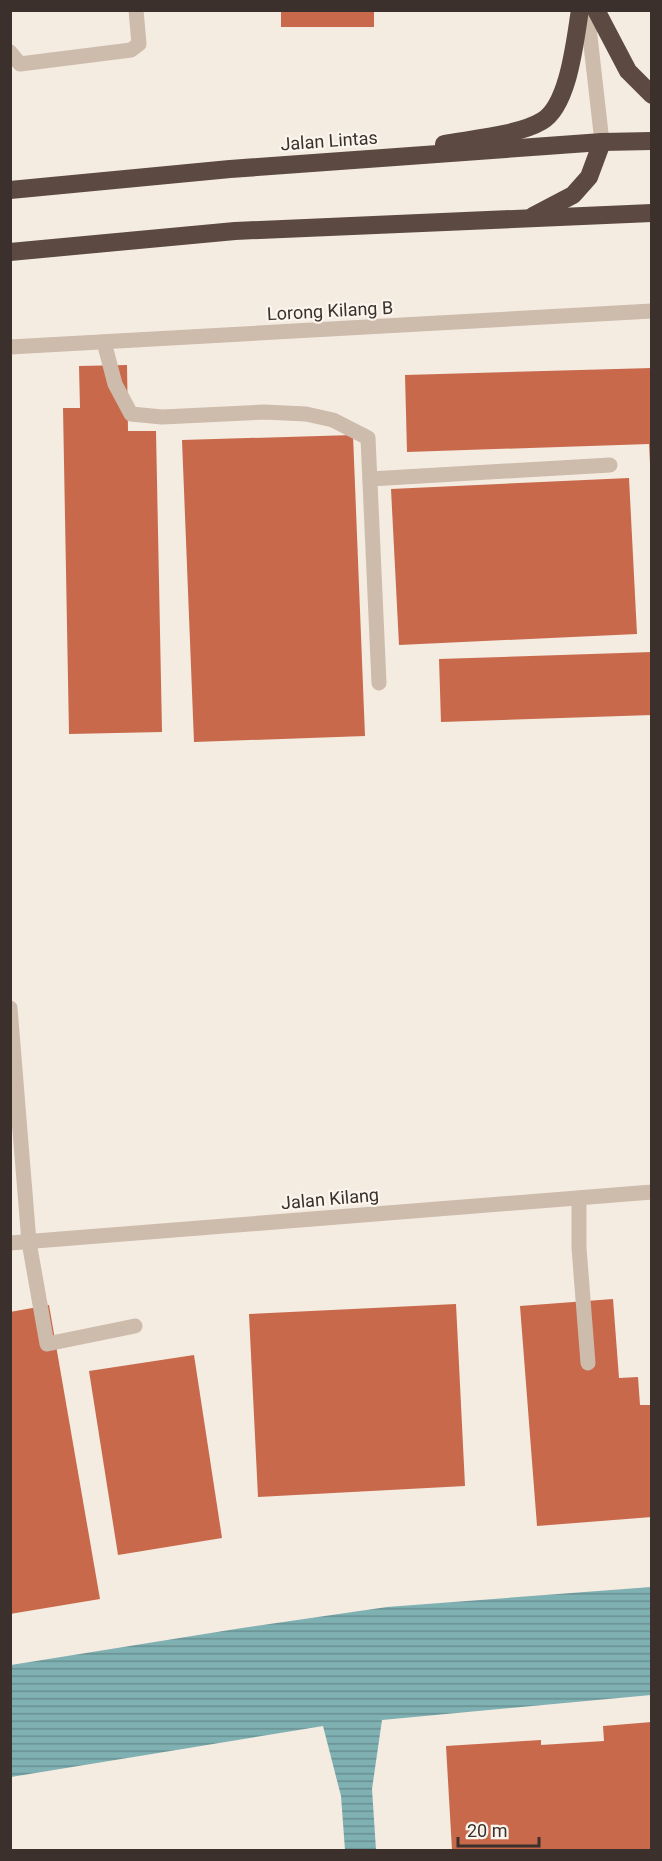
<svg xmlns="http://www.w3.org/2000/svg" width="662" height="1861" font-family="Roboto,sans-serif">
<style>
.water{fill:url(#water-rules)}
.building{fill:#c8694b}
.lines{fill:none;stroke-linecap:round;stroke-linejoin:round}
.minor{stroke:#cdbbac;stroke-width:15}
.highway{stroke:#5c4a42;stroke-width:18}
.labels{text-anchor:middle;stroke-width:4.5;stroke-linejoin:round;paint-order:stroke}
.street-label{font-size:18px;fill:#3b302b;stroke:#fbf5ee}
</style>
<defs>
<pattern id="water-rules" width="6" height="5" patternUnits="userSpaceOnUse" patternTransform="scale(1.5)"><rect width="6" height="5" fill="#7fb0b2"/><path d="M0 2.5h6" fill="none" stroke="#699091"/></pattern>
</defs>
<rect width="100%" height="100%" fill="#f4ebe1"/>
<polygon class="water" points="651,1587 651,1695 382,1720 372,1789 376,1850 345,1850 341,1796 323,1726 11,1777 11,1665 242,1628 387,1607"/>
<g class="building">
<rect x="281" y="10" width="93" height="17"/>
<polygon points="127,365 128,431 156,431 162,732 69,734 63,408 80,408 79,366"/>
<polygon points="652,368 652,464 650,464 649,444 407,452 405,375"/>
<polygon points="353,435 365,736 194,742 182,440"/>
<polygon points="629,478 637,634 399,645 391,489"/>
<polygon points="652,652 652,715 441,722 439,659"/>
<polygon points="613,1299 619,1378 638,1377 640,1405 650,1405 652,1517 537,1526 520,1306"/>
<polygon points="456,1304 465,1486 258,1497 249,1314"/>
<polygon points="49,1305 100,1599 10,1614 10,1312"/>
<polygon points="194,1355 222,1538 118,1555 89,1371"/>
<polygon points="652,1722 652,1850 452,1850 446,1746 541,1740 541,1745 604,1741 603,1726"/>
</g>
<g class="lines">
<g class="minor">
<polyline points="587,10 602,142"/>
<polyline points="10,52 20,64 131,50 139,44 136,10"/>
<polyline points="104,342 115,384 131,414 162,417 264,412 306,414 333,420 368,438 379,683"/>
<polyline points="10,347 652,311"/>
<polyline points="370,479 610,465"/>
<polyline points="10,1008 29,1242 47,1344 135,1326"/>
<polyline points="579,1198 579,1248 588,1363"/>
<polyline points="10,1243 652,1192"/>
</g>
<g class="highway">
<polyline points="596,10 628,71 652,95"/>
<path d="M444,144c27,-5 75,-9 98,-23 27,-16 33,-81 38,-111"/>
<polyline points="10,190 230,169 602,142 652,141"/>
<polyline points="533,216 573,195 589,177 602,142"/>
<polyline points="10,252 235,231 652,213"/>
</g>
</g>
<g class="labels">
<g class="street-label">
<text transform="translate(329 141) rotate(-4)" y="6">Jalan Lintas</text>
<text transform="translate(330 311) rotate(-3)" y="6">Lorong Kilang B</text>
<text transform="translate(330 1199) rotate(-5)" y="6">Jalan Kilang</text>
</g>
</g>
<rect width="662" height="1861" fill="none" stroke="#3b302b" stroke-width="24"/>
<path d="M458 1837v9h81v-9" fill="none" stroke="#3b302b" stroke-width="3"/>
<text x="467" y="1837" font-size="18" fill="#3b302b" stroke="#fbf5ee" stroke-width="4.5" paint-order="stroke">20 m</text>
</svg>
